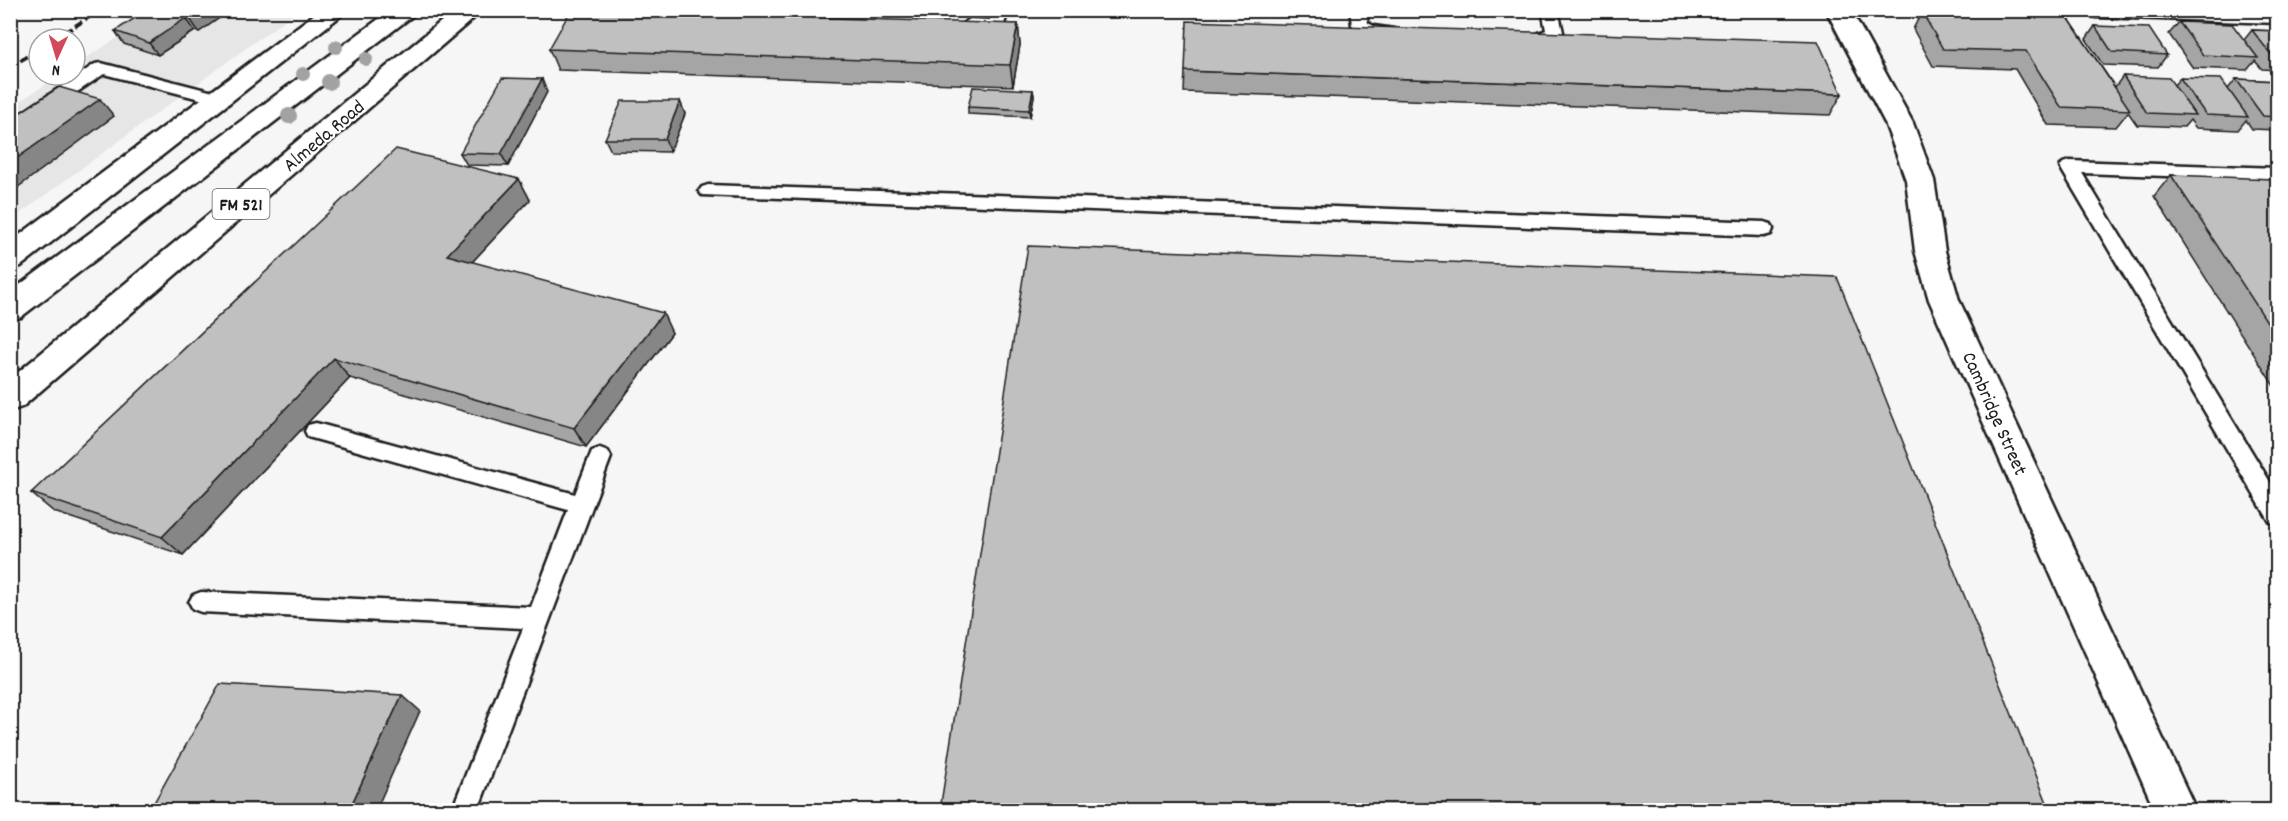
<svg xmlns="http://www.w3.org/2000/svg" width="2288" height="821" font-family="Dekko,sans-serif">
<style>
.built{fill:#e6e6e6}
.lines{fill:none;stroke-linecap:round;stroke-linejoin:round}
.service-casing{stroke:#1c1c1c;stroke-width:5}
.tertiary-casing{stroke:#1c1c1c;stroke-width:5}
.primary-casing{stroke:#1c1c1c;stroke-width:5}
.motorway-casing{stroke:#1c1c1c;stroke-width:5}
.service{fill:#fff;fill-rule:evenodd}
.tertiary{fill:#fff;fill-rule:evenodd}
.primary{fill:#fff;fill-rule:evenodd}
.motorway{fill:#fff;fill-rule:evenodd}
.rail{stroke:#1c1c1c;stroke-width:4;stroke-dasharray:8 4;stroke-linecap:butt}
.tree{fill:#a2a2a2}
.wall{fill:#a5a5a5;stroke:#1c1c1c;stroke-width:1.5}
.shaded-wall{fill:#868686;stroke:#1c1c1c;stroke-width:1.5}
.building{fill:#c0c0c0;stroke:#1c1c1c;stroke-width:1.5}
.labels{text-anchor:middle;stroke-width:4.5;stroke-linejoin:round;paint-order:stroke}
.shield{fill:#fff;stroke:#606060;stroke-width:1.5}
.shield-label{font-size:18px;font-weight:bold;fill:#1c1c1c}
.street-label{font-size:20px;fill:#1c1c1c;stroke:#fff}
</style>
<rect width="100%" height="100%" fill="#f6f6f6"/>
<filter id="ink" filterUnits="userSpaceOnUse"><feTurbulence type="fractalNoise" baseFrequency=".0167" numOctaves="2"/><feDisplacementMap in="SourceGraphic" scale="12" xChannelSelector="R" yChannelSelector="G"/><feConvolveMatrix kernelMatrix="1 2 1 2 8 2 1 2 1" color-interpolation-filters="sRGB"/></filter>
<g filter="url(#ink)">
<polygon class="built" points="160,11 297,11 11,220 11,107 60,75 75,75 75,65"/>
<g class="lines">
<defs>
<g id="service">
<path d="M620,10h58l2,3c-7,8 -52,4 -60,-3z"/>
<polygon points="992,10 1008,10 1003,28 970,29 962,24 970,19 990,20"/>
<path d="M1350,10h16l2,13 6,3 20,3 2,3c-10,11 -36,3 -44,-7z"/>
<path d="M1542,10h16l5,22c-11,12 -30,13 -45,9l-2,-3 2,-3 18,-1 10,-4z"/>
<polygon points="101,63 225,95 227,99 225,103 219,104 104,74 16,133 10,134 10,121 95,64"/>
<polygon points="2069,161 2278,168 2278,180 2082,173 2278,495 2278,524 2270,522 2060,167 2063,163"/>
<polygon points="708,185 1764,222 1771,224 1773,229 1771,234 1764,236 702,195 699,191 702,187"/>
<polygon points="316,423 575,494 592,451 600,448 608,451 611,457 478,810 452,810 523,628 201,612 193,609 189,602 193,595 201,592 531,607 568,510 308,437 305,431 308,425"/>
</g>
<g id="tertiary">
<polygon points="1826,10 1851,10 1913,123 1934,180 1945,251 1959,300 2196,810 2155,810 1929,300 1915,251 1906,180 1885,123"/>
<polygon points="2084,10 2278,10 2278,23 2096,17 2087,15"/>
</g>
<g id="primary">
<polygon points="320,10 348,10 21,266 10,269 10,242"/>
<polygon points="455,10 483,10 22,407 10,411 10,379"/>
</g>
<polygon id="motorway" points="391,10 420,10 21,317 10,320 10,292"/>
</defs>
<use href="#service" class="service-casing"/>
<use href="#tertiary" class="tertiary-casing"/>
<use href="#primary" class="primary-casing"/>
<use href="#motorway" class="motorway-casing"/>
<use href="#service" class="service"/>
<use href="#tertiary" class="tertiary"/>
<use href="#primary" class="primary"/>
<use href="#motorway" class="motorway"/>
<g class="rail">
<polyline points="55,39 100,10"/>
<polyline points="10,67 39,49"/>
</g>
</g>
<g class="tree">
<circle cx="336" cy="47" r="7"/>
<circle cx="366" cy="59" r="7"/>
<circle cx="303" cy="74" r="7"/>
<circle cx="329" cy="82" r="8"/>
<circle cx="289" cy="116" r="8"/>
</g>
<g class="wall">
<polygon points="231,10 199,32 195,31 158,55 124,44 115,31"/>
<polygon points="1922,12 2067,16 2115,87 2123,76 2174,85 2180,78 2228,89 2236,79 2277,81 2277,130 2252,129 2246,120 2238,130 2196,128 2190,120 2184,127 2137,125 2128,112 2116,127 2048,125 2015,69 1933,66 1913,29"/>
<polygon points="2179,22 2244,40 2252,30 2277,31 2277,70 2262,69 2255,61 2247,70 2193,68 2169,34"/>
<polygon points="1018,24 1020,45 1013,86 558,70 549,49"/>
<polygon points="2095,26 2167,55 2158,67 2103,65 2086,39"/>
<polygon points="1185,71 1842,94 1830,115 1184,92"/>
<polygon points="1033,90 1034,96 1030,117 968,114 968,107"/>
<polygon points="547,92 508,166 467,165 460,153"/>
<polygon points="680,101 685,114 670,152 611,151 605,139"/>
<polygon points="2171,175 2277,186 2277,391 2154,196"/>
<polygon points="519,179 530,200 472,262 672,333 586,447 350,378 183,555 54,512 31,493"/>
</g>
<g class="shaded-wall">
<polygon points="204,10 231,10 199,32 190,19"/>
<polygon points="186,18 195,31 158,55 149,43"/>
<polygon points="1018,24 1020,45 1013,86 1010,65"/>
<polygon points="542,79 547,92 508,166 501,154"/>
<polygon points="1033,90 1034,96 1030,117 1029,110"/>
<polygon points="100,99 114,116 10,193 10,163"/>
<polygon points="680,101 685,114 670,152 665,139"/>
<polygon points="519,179 530,200 459,276 447,255"/>
<polygon points="663,313 672,333 586,447 574,428"/>
<polygon points="334,358 350,378 183,555 162,537"/>
<polygon points="402,695 420,711 376,810 349,810"/>
</g>
<g class="building">
<polygon points="147,10 204,10 190,19 186,18 149,43 115,31"/>
<polygon points="571,10 590,10 1018,24 1010,65 549,49"/>
<polygon points="1922,12 2067,16 2130,110 2061,107 2026,51 1943,49"/>
<polygon points="1187,21 1818,41 1842,94 1185,71"/>
<polygon points="2179,22 2232,24 2258,58 2203,55"/>
<polygon points="2095,26 2149,28 2167,55 2112,52"/>
<polygon points="2252,30 2277,31 2277,57 2273,57"/>
<polygon points="2123,76 2169,78 2195,115 2147,113"/>
<polygon points="502,78 542,79 501,154 460,153"/>
<polygon points="2180,78 2221,79 2248,117 2206,115"/>
<polygon points="2236,79 2277,81 2277,117 2263,116"/>
<polygon points="59,87 100,99 10,163 10,119"/>
<polygon points="973,87 1033,90 1029,110 968,107"/>
<polygon points="622,101 680,101 665,139 605,139"/>
<polygon points="396,149 519,179 447,255 663,313 574,428 334,358 162,537 31,493"/>
<polygon points="2171,175 2273,179 2277,186 2277,337"/>
<polygon points="1028,246 1837,277 2050,810 940,810"/>
<polygon points="220,684 402,695 349,810 150,810"/>
</g>
</g>
<g class="labels">
<rect class="shield" x="212.5" y="189" width="57" height="30" rx="4.5"/>
<g class="shield-label">
<text x="241" y="210">FM 521</text>
</g>
<g class="street-label">
<text transform="translate(323 135) rotate(-40)" y="7">Almeda Road</text>
<text transform="translate(1996 413) rotate(66)" y="7">Cambridge Street</text>
</g>
</g>
<rect width="2288" height="821" fill="none" stroke="#fff" stroke-width="36"/>
<rect x="18" y="18" width="2252" height="785" fill="none" stroke="#1c1c1c" stroke-width="2" filter="url(#ink)"/>
<g transform="translate(57 57) rotate(184)"><circle r="28" fill="#ffffff" stroke="#a4a4a4" stroke-width="1.5"/>
<path d="M0-4.5L10 22L0 15L-10 22Z" fill="#d1495b"/>
<text y="-9" font-size="16" font-weight="bold" text-anchor="middle" fill="#1c1c1c">N</text>
</g>
</svg>
